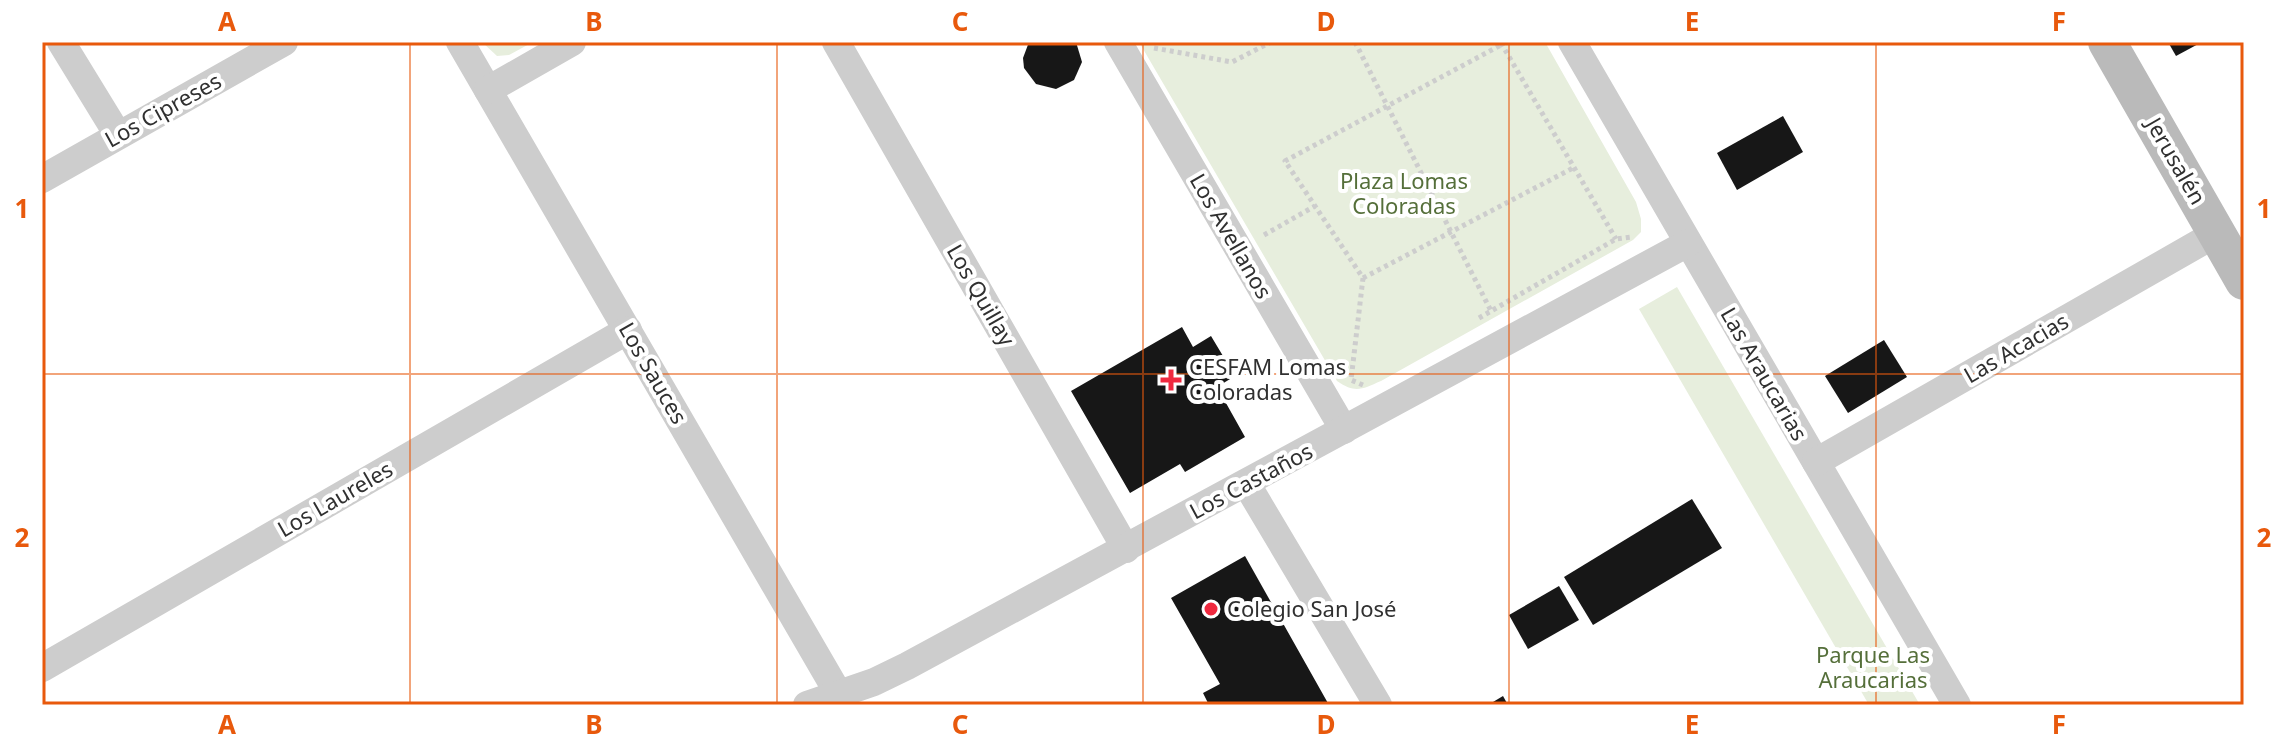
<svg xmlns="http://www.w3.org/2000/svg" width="2286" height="747" font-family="'Noto Sans',sans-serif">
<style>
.green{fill:#e7eedd}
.building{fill:#171717}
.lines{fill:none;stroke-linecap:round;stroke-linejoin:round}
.path{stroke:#cdcdcd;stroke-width:5;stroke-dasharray:4 4;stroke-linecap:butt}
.street{stroke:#cdcdcd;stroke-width:28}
.secondary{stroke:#bababa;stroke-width:38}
.grid{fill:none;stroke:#e8590c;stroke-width:2;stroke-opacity:0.55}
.poi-dot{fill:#f0293f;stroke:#fff;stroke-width:3}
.labels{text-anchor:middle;stroke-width:8;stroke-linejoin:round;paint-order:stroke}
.street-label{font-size:22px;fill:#303030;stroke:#fff}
.park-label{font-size:22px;fill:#556f3a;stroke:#fff}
.poi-label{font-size:22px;fill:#303030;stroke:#fff;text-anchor:start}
.neatline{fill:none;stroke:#e8590c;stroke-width:3}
.grid-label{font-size:26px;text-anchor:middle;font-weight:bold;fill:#e8590c}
</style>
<rect width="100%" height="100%" fill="#fff"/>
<g class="green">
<polygon points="482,42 533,42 509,55 497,56"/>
<path d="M1139,42h406l91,160 5,17v13l-8,8 -252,141c-19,8 -25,13 -44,0z"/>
<polygon points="1677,287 1920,705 1869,705 1639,309"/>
</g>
<g class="building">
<polygon points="1029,42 1076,42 1082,62 1074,80 1056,89 1036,84 1024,68 1023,58"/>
<polygon points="2168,42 2202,42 2176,56"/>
<polygon points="1783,116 1803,152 1737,190 1717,153"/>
<polygon points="1182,327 1193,347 1211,336 1235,376 1217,387 1245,437 1185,472 1180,464 1130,493 1071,391"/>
<polygon points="1884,340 1907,377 1848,413 1825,376"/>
<polygon points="1692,499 1722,548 1593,625 1564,577"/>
<polygon points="1245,556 1329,705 1209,705 1203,693 1220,684 1171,598"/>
<polygon points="1559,586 1579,620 1528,649 1509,615"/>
<polygon points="1503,696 1508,705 1488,705"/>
</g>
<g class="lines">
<g class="path">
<polyline points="1355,42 1491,311"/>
<polyline points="1501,43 1616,239"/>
<polyline points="1154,48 1232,62 1271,42"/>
<polyline points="1264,235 1315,206"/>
<polyline points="1363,278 1575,167"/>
<polyline points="1479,318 1616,239 1631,237"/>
<polyline points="1363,385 1351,380 1363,278 1285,161 1501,45"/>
</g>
<g class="street">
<polyline points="61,42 118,135"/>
<polyline points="460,42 845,705"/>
<polyline points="836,42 1126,549"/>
<polyline points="1118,42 1344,430"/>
<polyline points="1572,42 1957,705"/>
<polyline points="488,90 572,42"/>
<polyline points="42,179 284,42"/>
<polyline points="1816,462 2217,233"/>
<polyline points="1246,483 1378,705"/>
<polyline points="42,668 628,330"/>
<polyline points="807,705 874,682 907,666 1688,243"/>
</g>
<polyline class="secondary" points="2107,42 2244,281"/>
</g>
<path class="grid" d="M410,42v663M777,42v663M1143,42v663M1509,42v663M1876,42v663M42,374h2202"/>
<g class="poi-dot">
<path d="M1167 368h8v8h8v8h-8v8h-8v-8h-8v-8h8z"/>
<circle cx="1211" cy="609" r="8"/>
</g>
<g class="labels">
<g class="street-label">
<text transform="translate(163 110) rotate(-29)" y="8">Los Cipreses</text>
<text transform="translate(2176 161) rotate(60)" y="8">Jerusalén</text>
<text transform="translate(1231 236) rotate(60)" y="8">Los Avellanos</text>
<text transform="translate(981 295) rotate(60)" y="8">Los Quillay</text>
<text transform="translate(2016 348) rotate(-30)" y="8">Las Acacias</text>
<text transform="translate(653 373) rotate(60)" y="8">Los Sauces</text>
<text transform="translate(1764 374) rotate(60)" y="8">Las Araucarias</text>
<text transform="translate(1251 481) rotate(-28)" y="8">Los Castaños</text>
<text transform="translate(335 499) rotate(-30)" y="8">Los Laureles</text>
</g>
<g class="park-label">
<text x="1404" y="189">Plaza Lomas<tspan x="1404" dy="25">Coloradas</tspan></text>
<text x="1873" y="663">Parque Las<tspan x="1873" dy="25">Araucarias</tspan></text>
</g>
<g class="poi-label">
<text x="1189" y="375">CESFAM Lomas<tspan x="1189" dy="25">Coloradas</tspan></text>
<text x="1227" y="617">Colegio San José</text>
</g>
</g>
<rect width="2286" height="747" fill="none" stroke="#ffffff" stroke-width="88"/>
<rect x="44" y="44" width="2198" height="659" class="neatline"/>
<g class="grid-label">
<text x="227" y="31">A</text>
<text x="594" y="31">B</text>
<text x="960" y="31">C</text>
<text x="1326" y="31">D</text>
<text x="1692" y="31">E</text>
<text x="2059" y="31">F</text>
<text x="22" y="218">1</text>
<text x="2264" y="218">1</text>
<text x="22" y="547">2</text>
<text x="2264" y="547">2</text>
<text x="227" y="734">A</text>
<text x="594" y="734">B</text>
<text x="960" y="734">C</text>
<text x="1326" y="734">D</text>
<text x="1692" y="734">E</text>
<text x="2059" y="734">F</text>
</g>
</svg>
